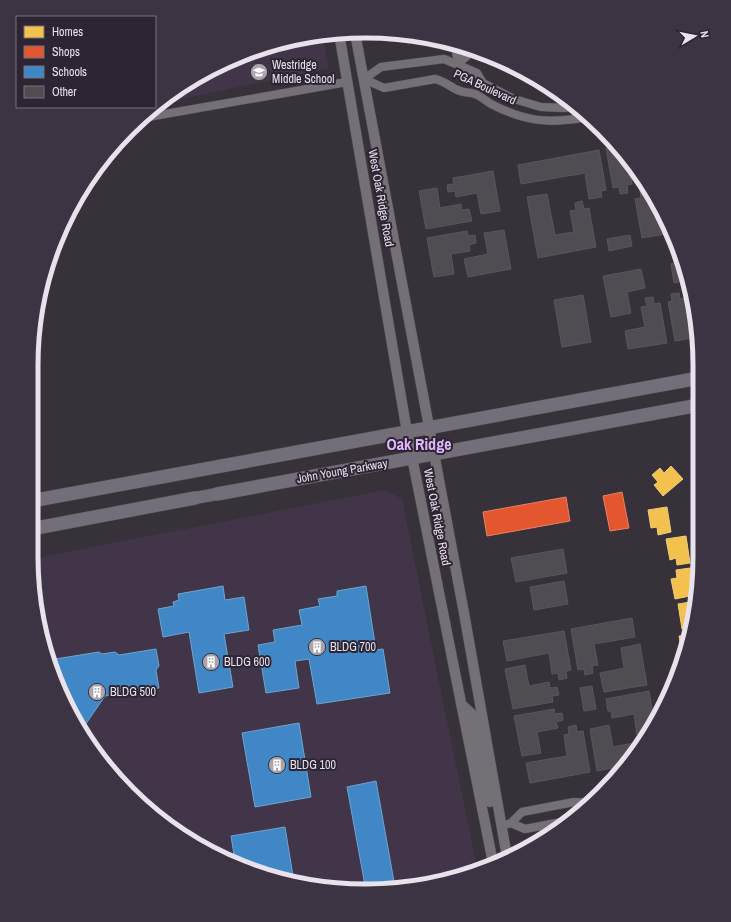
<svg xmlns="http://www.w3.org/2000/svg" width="731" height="922" font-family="'Archivo Narrow',sans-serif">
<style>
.built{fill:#413649}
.homes{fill:#f2c14e;stroke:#efcb7d}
.shops{fill:#e4572e;stroke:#e58167}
.schools{fill:#3f88c5;stroke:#71a3d0}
.building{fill:#504c52;stroke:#5a565d}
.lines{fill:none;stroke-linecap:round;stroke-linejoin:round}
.minor-casing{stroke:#534f56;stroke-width:9}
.tertiary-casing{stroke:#534f56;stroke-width:11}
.primary-casing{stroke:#534f56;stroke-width:13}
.trunk-casing{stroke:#534f56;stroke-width:14}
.minor{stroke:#737076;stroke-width:8}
.tertiary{stroke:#737076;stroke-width:10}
.primary{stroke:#726c76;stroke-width:12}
.trunk{stroke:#746e78;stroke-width:13}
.labels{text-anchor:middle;stroke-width:4;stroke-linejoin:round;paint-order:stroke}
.poi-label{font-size:12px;fill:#e7e2eb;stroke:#2e2534;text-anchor:start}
.street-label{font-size:12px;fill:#e7e2eb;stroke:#2e2534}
.district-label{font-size:16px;font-weight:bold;fill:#dfb7fa;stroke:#2e2534}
.rim{fill:none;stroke:#e7e2eb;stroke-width:5}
</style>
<rect width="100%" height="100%" fill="#37323a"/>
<g class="built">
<polygon points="322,34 329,68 167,102 198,76 258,49"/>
<polygon points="385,490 402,499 477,869 452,880 365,891 279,880 198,846 129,793 76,724 42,643 31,559"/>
</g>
<g class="homes">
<polygon points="700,463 700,479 694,476"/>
<polygon points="671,466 683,479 663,496 654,485 658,482 652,475 660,468 664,473"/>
<polygon points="667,507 671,532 658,535 657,527 651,528 648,510"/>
<polygon points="686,536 690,563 677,565 676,558 670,560 666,539"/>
<polygon points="690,568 695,595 675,599 671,579 677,578 676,570"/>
<polygon points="696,601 692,627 682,629 678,604"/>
<polygon points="690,634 683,658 679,636"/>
</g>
<g class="shops">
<polygon points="622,492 629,528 610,531 603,496"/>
<polygon points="566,497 570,521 487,536 483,512"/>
</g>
<g class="schools">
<polygon points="223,586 225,600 244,597 249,630 224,634 233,687 199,693 189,632 163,637 158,609 174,606 173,602 179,600 178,594"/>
<polygon points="366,586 376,650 383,649 390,693 317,704 309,659 295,661 299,688 266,693 258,645 275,642 273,630 302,625 299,610 320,606 318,599 337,596 337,591"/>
<polygon points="156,649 159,666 156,670 159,688 105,696 81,731 76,724 49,660 99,652 102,654 115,652 119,655"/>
<polygon points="299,723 311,797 255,807 242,733"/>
<polygon points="376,781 395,887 366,891 347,787"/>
<polygon points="285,827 294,882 279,880 235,861 231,836"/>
</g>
<g class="building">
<polygon points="618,146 630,163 629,164 632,184 627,185 628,193 620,194 619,187 613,188 606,148"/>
<polygon points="599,150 606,190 601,191 602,197 589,199 585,173 521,184 518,165"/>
<polygon points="493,171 500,211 481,214 477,193 456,197 455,191 448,192 447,185 454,184 453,178"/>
<polygon points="437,188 440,208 461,204 462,210 469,209 472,221 426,229 419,191"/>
<polygon points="647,190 649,197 653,196 655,198 658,216 663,215 671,233 642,238 635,199 641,198 640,191"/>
<polygon points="547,194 555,235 574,232 570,211 576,210 575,203 582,201 584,209 589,208 596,247 538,258 527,197"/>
<polygon points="504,230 511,269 468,277 464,259 488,254 484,233"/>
<polygon points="467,231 468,236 475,235 476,243 469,245 470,251 451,254 454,274 434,277 427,238"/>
<polygon points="630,235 632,246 609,251 607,239"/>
<polygon points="683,262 687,280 674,283 671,264"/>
<polygon points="641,269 645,288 627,292 631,313 611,317 603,276"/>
<polygon points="679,293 680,299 687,298 690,319 694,318 698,337 675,341 668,302 672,301 671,294"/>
<polygon points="583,295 591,342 562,347 554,300"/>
<polygon points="653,297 654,304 660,303 667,343 628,349 625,331 645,327 641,307 647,306 645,298"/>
<polygon points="563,549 567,573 516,582 511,558"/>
<polygon points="564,581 568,604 534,610 530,587"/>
<polygon points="632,618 635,637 594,644 598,665 592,666 593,673 585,675 584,669 578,670 571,629"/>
<polygon points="564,631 571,670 566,671 567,678 559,680 558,673 552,674 549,653 507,661 503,641"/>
<polygon points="640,644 647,685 604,692 600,673 624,668 621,648"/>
<polygon points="525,665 529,686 549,682 550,688 557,687 559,695 552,696 553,702 513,709 505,669"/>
<polygon points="592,686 596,709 584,711 580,688"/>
<polygon points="649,691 654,722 649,733 637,735 634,714 612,718 611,711 608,711 606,699"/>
<polygon points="554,709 555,714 562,713 563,720 556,722 558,728 537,732 541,753 522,756 514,716"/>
<polygon points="576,725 577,732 583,731 590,772 530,783 526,763 567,756 564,735 569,734 568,727"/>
<polygon points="609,725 613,747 644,741 623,766 597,771 590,729"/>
</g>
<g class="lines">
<defs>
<g id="minor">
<polyline points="457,44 456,51 458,64"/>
<polyline points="458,64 467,56 470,49"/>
<path d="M575,106l-11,2 -23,-1 -27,-8 -31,-16 -6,-10 -33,-14 -63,8 -17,12 20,9 51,-9c10,2 16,9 25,12 5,2 10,1 15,3 6,2 11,7 16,10 35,18 58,20 96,13"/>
<polyline points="148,117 347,82"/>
<polyline points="511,823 522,812 574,802 590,803"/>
<polyline points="508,824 511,823 525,829 567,821"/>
</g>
<g id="tertiary">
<polyline points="339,33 407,432 493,863"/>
<polyline points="355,33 464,613 507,857"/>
<polyline points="461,704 472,714 475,723 490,802"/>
</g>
<polyline id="primary" points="195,498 217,494"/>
<g id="trunk">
<polyline points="217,494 699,405"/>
<polyline points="31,501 699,378"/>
<polyline points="31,529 195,498"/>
</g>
</defs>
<use href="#minor" class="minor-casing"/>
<use href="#tertiary" class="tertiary-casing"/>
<use href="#primary" class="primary-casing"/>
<use href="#trunk" class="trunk-casing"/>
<use href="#minor" class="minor"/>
<use href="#tertiary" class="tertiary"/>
<use href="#primary" class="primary"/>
<use href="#trunk" class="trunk"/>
</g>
<defs>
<symbol id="school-disc" viewBox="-11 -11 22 22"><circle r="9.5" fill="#a9a4ad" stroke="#2e2534"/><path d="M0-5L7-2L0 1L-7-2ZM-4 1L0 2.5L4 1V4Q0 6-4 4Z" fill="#fff"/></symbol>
<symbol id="building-disc" viewBox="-11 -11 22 22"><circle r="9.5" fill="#a9a4ad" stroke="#2e2534"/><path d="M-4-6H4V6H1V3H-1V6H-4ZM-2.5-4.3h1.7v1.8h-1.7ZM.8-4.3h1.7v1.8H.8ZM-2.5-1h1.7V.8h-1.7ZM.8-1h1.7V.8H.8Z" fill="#fff"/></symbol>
</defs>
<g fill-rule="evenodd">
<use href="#school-disc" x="249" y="62" width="20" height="20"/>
<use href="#building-disc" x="307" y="637" width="20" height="20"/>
<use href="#building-disc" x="201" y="652" width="20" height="20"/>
<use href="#building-disc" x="87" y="682" width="20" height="20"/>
<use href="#building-disc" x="267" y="755" width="20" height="20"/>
</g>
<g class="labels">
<g class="poi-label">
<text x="272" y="69">Westridge<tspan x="272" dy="14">Middle School</tspan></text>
<text x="330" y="651">BLDG 700</text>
<text x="224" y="666">BLDG 600</text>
<text x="110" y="696">BLDG 500</text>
<text x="290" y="769">BLDG 100</text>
</g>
<g class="street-label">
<text transform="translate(485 87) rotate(25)" y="4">PGA Boulevard</text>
<text transform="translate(381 198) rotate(80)" y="4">West Oak Ridge Road</text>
<text transform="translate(342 471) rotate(-10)" y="4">John Young Parkway</text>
<text transform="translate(437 517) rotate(79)" y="4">West Oak Ridge Road</text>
</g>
<g class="district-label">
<text x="419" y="450">Oak Ridge</text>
</g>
</g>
<path d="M0 0H731V922H0ZM365 38H366A327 327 0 0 1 693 365V557A327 327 0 0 1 366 884H365A327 327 0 0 1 38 557V365A327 327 0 0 1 365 38Z" fill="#3d3443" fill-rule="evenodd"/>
<path class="rim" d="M365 38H366A327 327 0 0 1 693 365V557A327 327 0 0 1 366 884H365A327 327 0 0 1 38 557V365A327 327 0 0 1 365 38Z"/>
<rect x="16" y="16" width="140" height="92" fill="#2e2534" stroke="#78717d"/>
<rect x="24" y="26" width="20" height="12" fill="#f2c14e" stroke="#78717d"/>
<text x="52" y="36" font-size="12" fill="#e7e2eb">Homes</text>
<rect x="24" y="46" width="20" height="12" fill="#e4572e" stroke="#78717d"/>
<text x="52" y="56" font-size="12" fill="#e7e2eb">Shops</text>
<rect x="24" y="66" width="20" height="12" fill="#3f88c5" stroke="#78717d"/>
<text x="52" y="76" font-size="12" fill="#e7e2eb">Schools</text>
<rect x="24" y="86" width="20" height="12" fill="#504c52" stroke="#78717d"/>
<text x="52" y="96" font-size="12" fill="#e7e2eb">Other</text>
<g transform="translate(695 36) rotate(80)" stroke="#2e2534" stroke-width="3" paint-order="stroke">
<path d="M0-3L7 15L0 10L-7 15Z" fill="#e7e2eb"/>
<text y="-6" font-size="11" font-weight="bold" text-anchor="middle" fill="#e7e2eb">N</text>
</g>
</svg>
